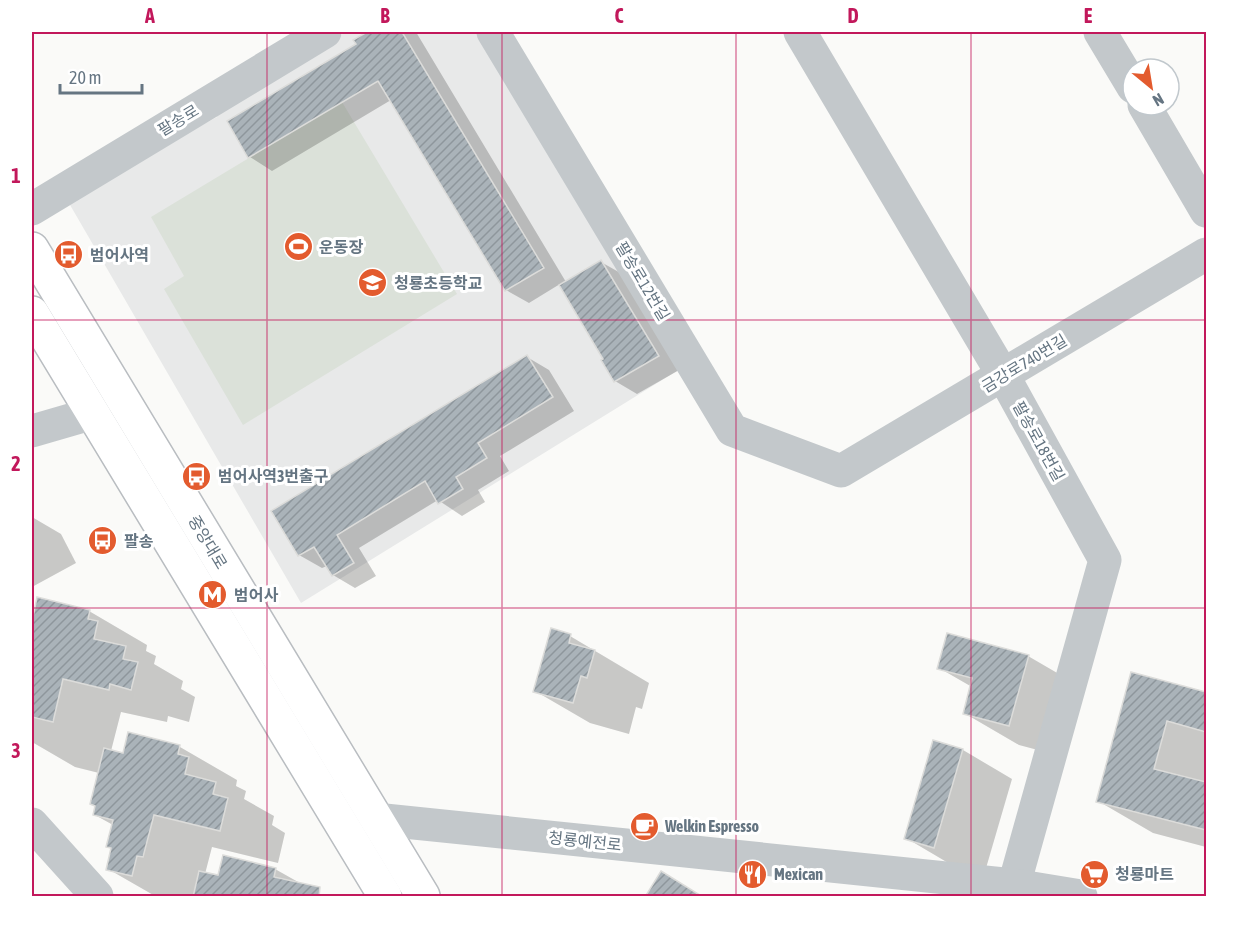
<svg xmlns="http://www.w3.org/2000/svg" width="1238" height="928" font-family="'Asap Condensed','Noto Sans KR',sans-serif">
<style>
.built{fill:#e8e9e9}
.park{fill:#dbe1d9}
.shadow{fill:#0003}
.building{fill:url(#building-hatch);stroke:#dcdcda;stroke-width:1.5}
.lines{fill:none;stroke-linecap:round;stroke-linejoin:round}
.major-casing{stroke:#b9bdc1;stroke-width:36}
.minor{stroke:#c3c8cb;stroke-width:33}
.major{stroke:#fff;stroke-width:33}
.grid{fill:none;stroke:#c2185b;stroke-width:1.5;stroke-opacity:0.55}
.labels{text-anchor:middle;stroke-width:6;stroke-linejoin:round;paint-order:stroke}
.street-label{font-size:16px;fill:#657582;stroke:#fff}
.poi-label{font-size:16px;font-weight:bold;fill:#657582;stroke:#fff;text-anchor:start}
.neatline{fill:none;stroke:#c2185b;stroke-width:2}
.grid-label{font-size:20px;text-anchor:middle;font-weight:bold;fill:#c2185b}
</style>
<defs>
<pattern id="building-hatch" width="6" height="6" patternUnits="userSpaceOnUse" patternTransform="scale(1.5)"><rect width="6" height="6" fill="#aab3b9"/><path d="M-1 1l2-2M0 6l6-6M5 7l2-2" fill="none" stroke="#8e969c"/></pattern>
</defs>
<rect width="100%" height="100%" fill="#fafaf8"/>
<polygon class="built" points="346,32 484,32 680,369 301,603 66,198 217,117 217,108"/>
<polygon class="park" points="342,102 457,294 243,425 164,289 184,276 151,217"/>
<g class="shadow">
<polygon points="370,32 416,32 566,282 601,262 624,275 681,369 637,394 615,381 606,360 560,284 529,303 506,290 391,100 272,171 250,157 229,121 358,44 356,40"/>
<polygon points="527,357 549,370 574,411 500,456 509,471 478,490 485,502 462,516 438,500 359,548 376,576 355,588 333,575 327,566 322,568 299,555 273,512"/>
<polygon points="32,517 61,534 76,563 32,587"/>
<polygon points="89,611 147,645 146,651 156,656 154,664 183,681 181,689 195,697 189,722 168,716 167,722 121,712 111,751 124,755 180,747 237,780 236,786 246,791 244,799 274,816 272,825 285,833 278,863 212,847 205,874 219,877 275,869 323,896 155,896 108,869 113,849 108,846 113,825 95,815 99,773 75,767 32,742 32,619"/>
<polygon points="570,636 649,683 642,709 636,707 629,734 590,723 535,691"/>
<polygon points="1028,656 1083,688 1064,757 1019,745 964,713 972,687 939,668"/>
<polygon points="1132,674 1206,694 1206,847 1153,833 1098,801"/>
<polygon points="963,750 1012,779 984,875 955,867 906,838"/>
</g>
<g class="building">
<polygon points="367,32 402,32 544,268 505,291 378,81 248,158 227,121 356,44 353,40"/>
<polygon points="601,260 659,356 614,382 601,360 603,359 559,285"/>
<polygon points="527,355 553,397 478,443 487,458 456,477 463,489 438,504 425,481 337,535 354,563 332,576 314,547 298,556 271,511"/>
<polygon points="37,597 90,610 88,619 98,621 94,639 126,646 123,659 138,662 131,690 110,684 109,690 63,679 53,722 32,717 32,622"/>
<polygon points="551,628 571,634 569,643 595,650 587,678 581,676 573,703 533,692"/>
<polygon points="947,633 1029,655 1009,726 963,714 972,678 937,669"/>
<polygon points="1131,672 1206,692 1206,732 1167,721 1154,769 1206,782 1206,830 1096,802"/>
<polygon points="128,732 180,745 178,754 189,757 185,774 216,782 213,794 228,798 220,831 154,815 143,857 137,856 132,876 106,870 111,848 106,847 113,820 93,815 95,806 90,804 104,748 123,753"/>
<polygon points="933,740 963,749 934,848 904,839"/>
<polygon points="223,855 276,868 274,877 320,887 319,897 193,897 199,871 218,875"/>
<polygon points="661,871 703,897 645,897"/>
</g>
<g class="lines">
<defs>
<g id="major">
<polyline points="32,249 423,896"/>
<polyline points="32,313 385,896"/>
</g>
</defs>
<use href="#major" class="major-casing"/>
<g class="minor">
<polyline points="493,32 732,430 841,471 1206,254"/>
<polyline points="800,32 1003,375 1105,560 1014,885"/>
<polyline points="1100,32 1133,87"/>
<polyline points="1144,105 1206,211"/>
<polyline points="32,209 325,32"/>
<polyline points="32,431 94,413"/>
<polyline points="375,819 1014,885 1081,896"/>
<polyline points="32,824 97,896"/>
</g>
<use href="#major" class="major"/>
</g>
<path class="grid" d="M267,32v864M502,32v864M736,32v864M971,32v864M32,320h1174M32,608h1174"/>
<defs>
<symbol id="stadium-disc" viewBox="-11 -11 22 22"><circle r="9.5" fill="#e35b2e" stroke="#fff"/><path d="M0-5a6.5 5 0 1 0 0 10a6.5 5 0 1 0 0-10ZM-3.5-1.8h7v3.6h-7Z" fill="#fff"/></symbol>
<symbol id="bus-disc" viewBox="-11 -11 22 22"><circle r="9.5" fill="#e35b2e" stroke="#fff"/><path d="M-5-6H5V4H4V6H2V4H-2V6H-4V4H-5ZM-3.5-4V0h7V-4ZM-3.5 1.2v1.5H-2V1.2ZM2 1.2v1.5H3.5V1.2Z" fill="#fff"/></symbol>
<symbol id="school-disc" viewBox="-11 -11 22 22"><circle r="9.5" fill="#e35b2e" stroke="#fff"/><path d="M0-5L7-2L0 1L-7-2ZM-4 1L0 2.5L4 1V4Q0 6-4 4Z" fill="#fff"/></symbol>
<symbol id="metro-disc" viewBox="-11 -11 22 22"><circle r="9.5" fill="#e35b2e" stroke="#fff"/><path d="M-5.5 5V-5H-3L0 0L3-5H5.5V5H3V-.5L0 4L-3-.5V5Z" fill="#fff"/></symbol>
<symbol id="cafe-disc" viewBox="-11 -11 22 22"><circle r="9.5" fill="#e35b2e" stroke="#fff"/><path d="M-5.5-4.5H6V0H3Q3 3.5 0 3.5H-2.5Q-5.5 3.5-5.5 0ZM3-3.2v2h1.7v-2ZM-6 4.5H4V6H-6Z" fill="#fff"/></symbol>
<symbol id="restaurant-disc" viewBox="-11 -11 22 22"><circle r="9.5" fill="#e35b2e" stroke="#fff"/><path d="M-5-6h1v4h1v-4h1v4h1v-4h1v5L-1.5 .5V6h-2V.5L-5-1ZM5-6V6H3V1.5H1.5Q1.5-4 5-6Z" fill="#fff"/></symbol>
<symbol id="supermarket-disc" viewBox="-11 -11 22 22"><circle r="9.5" fill="#e35b2e" stroke="#fff"/><path d="M-6-5.5h2.5l.6 2H6L4.5 2H-2.5L-4.4-4H-6ZM-1.5 3.2a1.3 1.3 0 1 0 .1 0ZM3 3.2a1.3 1.3 0 1 0 .1 0Z" fill="#fff"/></symbol>
</defs>
<g fill-rule="evenodd">
<use href="#stadium-disc" x="282" y="230" width="33" height="33"/>
<use href="#bus-disc" x="52" y="238" width="33" height="33"/>
<use href="#school-disc" x="356" y="266" width="33" height="33"/>
<use href="#bus-disc" x="180" y="460" width="33" height="33"/>
<use href="#bus-disc" x="86" y="524" width="33" height="33"/>
<use href="#metro-disc" x="196" y="578" width="33" height="33"/>
<use href="#cafe-disc" x="628" y="810" width="33" height="33"/>
<use href="#restaurant-disc" x="736" y="858" width="33" height="33"/>
<use href="#supermarket-disc" x="1078" y="858" width="33" height="33"/>
</g>
<g class="labels">
<g class="street-label">
<text transform="translate(178 120) rotate(-31)" y="6">팔송로</text>
<text transform="translate(643 281) rotate(59)" y="6">팔송로12번길</text>
<text transform="translate(1024 363) rotate(-31)" y="6">금강로740번길</text>
<text transform="translate(1039 441) rotate(61)" y="6">팔송로18번길</text>
<text transform="translate(208 542) rotate(59)" y="6">중앙대로</text>
<text transform="translate(585 841) rotate(6)" y="6">청룡예전로</text>
</g>
<g class="poi-label">
<text x="319" y="253">운동장</text>
<text x="90" y="261">범어사역</text>
<text x="394" y="289">청룡초등학교</text>
<text x="218" y="482">범어사역3번출구</text>
<text x="124" y="547">팔송</text>
<text x="234" y="601">범어사</text>
<text x="665" y="832">Welkin Espresso</text>
<text x="774" y="880">Mexican</text>
<text x="1115" y="880">청룡마트</text>
</g>
</g>
<rect width="1238" height="928" fill="none" stroke="#ffffff" stroke-width="66"/>
<g transform="translate(1151 87) rotate(150)"><circle r="28" fill="#ffffff" stroke="#c1c8cd" stroke-width="1.5"/>
<path d="M0-4.5L10 22L0 15L-10 22Z" fill="#e35b2e"/>
<text y="-9" font-size="16" font-weight="bold" text-anchor="middle" fill="#657582">N</text>
</g>
<path d="M60 84v9h82v-9" fill="none" stroke="#657582" stroke-width="3"/>
<text x="69" y="84" font-size="18" fill="#657582" stroke="#ffffff" stroke-width="4.5" paint-order="stroke">20 m</text>
<rect x="33" y="33" width="1172" height="862" class="neatline"/>
<g class="grid-label">
<text x="150" y="23">A</text>
<text x="385" y="23">B</text>
<text x="619" y="23">C</text>
<text x="853" y="23">D</text>
<text x="1088" y="23">E</text>
<text x="16" y="183">1</text>
<text x="16" y="471">2</text>
<text x="16" y="758">3</text>
</g>
</svg>
